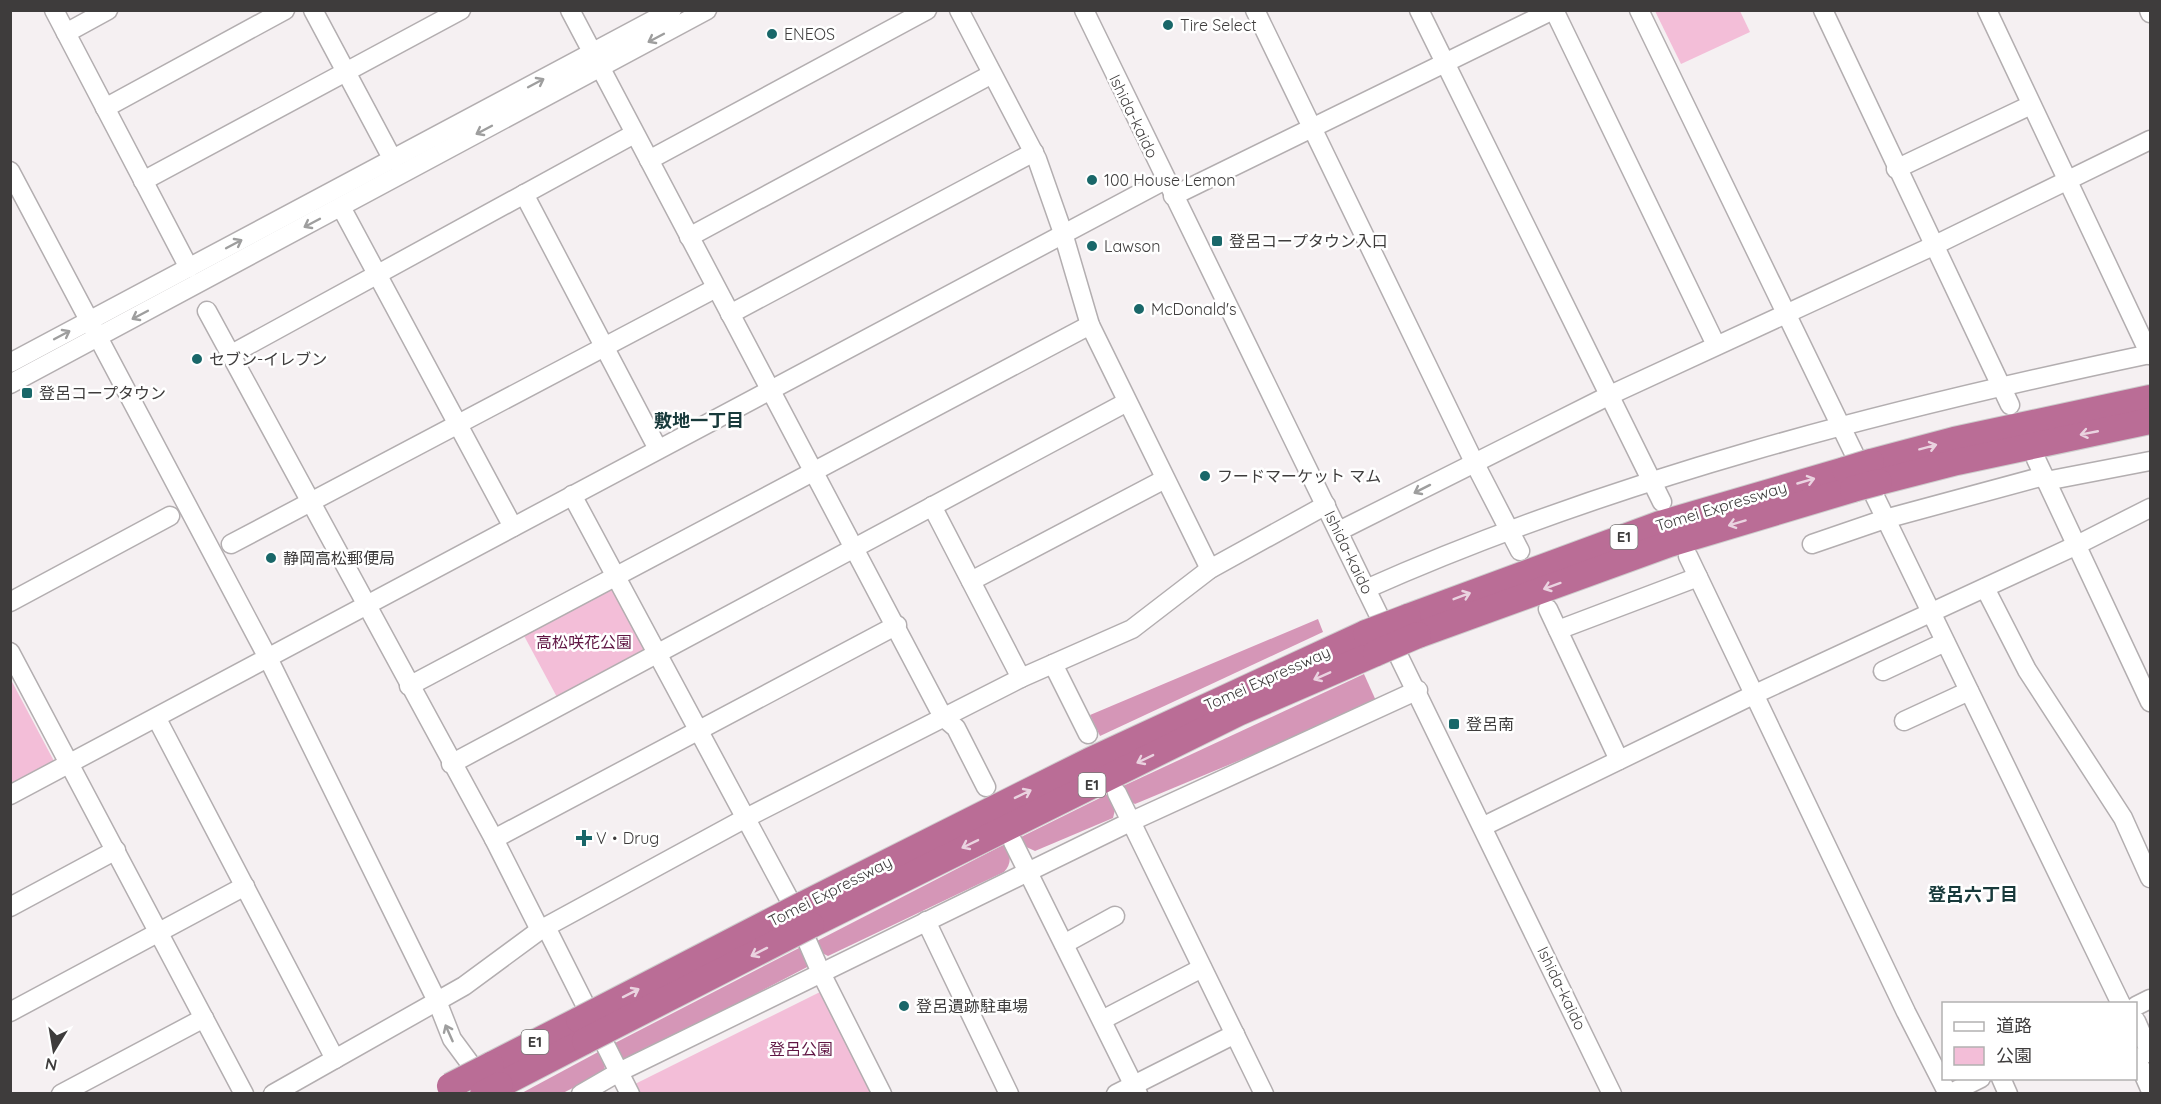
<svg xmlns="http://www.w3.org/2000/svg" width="2161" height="1104" font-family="Quicksand,'Noto Sans JP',sans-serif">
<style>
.green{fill:#f3bed8}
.forest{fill:#d596b7}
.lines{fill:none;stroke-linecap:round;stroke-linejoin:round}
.minor-casing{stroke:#b3aeb0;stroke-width:21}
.highway-casing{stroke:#cdcccc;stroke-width:28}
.minor{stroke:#fff;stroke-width:18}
.highway{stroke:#ba6d96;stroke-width:26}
.highway-bridge-casing{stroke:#cdcccc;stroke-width:28;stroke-linecap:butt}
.highway-bridge{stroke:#ba6d96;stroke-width:26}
.oneway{stroke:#9e9e9e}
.oneway2{stroke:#ead3e0}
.poi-dot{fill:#196769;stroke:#fff;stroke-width:2}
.labels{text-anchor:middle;stroke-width:5;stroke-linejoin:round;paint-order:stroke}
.shield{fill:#fff;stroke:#787676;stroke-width:1.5}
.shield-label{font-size:15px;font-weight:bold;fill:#3e3c3c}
.poi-label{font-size:16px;fill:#3e3c3c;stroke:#fff;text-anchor:start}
.street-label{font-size:16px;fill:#3e3c3c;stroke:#fff}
.park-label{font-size:16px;fill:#601644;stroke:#fff}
.neighbourhood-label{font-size:18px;font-weight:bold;fill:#183a3b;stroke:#fff}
</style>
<rect width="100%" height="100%" fill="#f5f0f2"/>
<g class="green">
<polygon points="1655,11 1740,11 1750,32 1681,64"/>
<polygon points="610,586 645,652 558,699 522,632"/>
<polygon points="10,678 55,763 10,786"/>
<polygon points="820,992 873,1093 637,1094 633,1085"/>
</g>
<g class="forest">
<polygon points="1318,619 1323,632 1100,736 1090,715"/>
<polygon points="1364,674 1377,703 1135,804 1128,800 1121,787"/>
<polygon points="1110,793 1115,810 1113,818 1035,851 1022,845 1019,838"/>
<path d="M1005,844c6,11 7,19 -1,28l-176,84 -8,-4 -5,-10z"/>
<polygon points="801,947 811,965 629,1060 622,1060 613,1044"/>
<polygon points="600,1051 606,1059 604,1072 563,1093 520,1094"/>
</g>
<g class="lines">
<defs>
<g id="minor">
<polyline points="54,10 189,268"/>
<polyline points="313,10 393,160"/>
<polyline points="570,10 943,717 956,728 986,787"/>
<polyline points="959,10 1037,159 1063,233 1090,325 1210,569"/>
<polyline points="1084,10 1612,1094"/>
<polyline points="1255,10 1474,462 1520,551"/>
<polyline points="1419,10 1662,502"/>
<polyline points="1554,10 1716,345"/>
<polyline points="1639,10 2121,1004"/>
<polyline points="1823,10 2010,405"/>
<polyline points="1987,10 2150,355"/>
<polyline points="2149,10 2150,13"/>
<polyline points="66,33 108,10"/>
<polyline points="105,108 285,10"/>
<polyline points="649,160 927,10"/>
<polyline points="1896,169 2031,105"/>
<polyline points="10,171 268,658 437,1001 452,1039 483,1081"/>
<polyline points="143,181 461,10"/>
<polyline points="524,194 658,449"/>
<polyline points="1173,196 1553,10"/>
<polyline points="341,207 513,527"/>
<polyline points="689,237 992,74"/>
<polyline points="207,311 494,839 540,930"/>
<polyline points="730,314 1034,152"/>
<polyline points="230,355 634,134"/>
<polyline points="10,363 672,10"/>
<polyline points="10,384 707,10"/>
<polyline points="2036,459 2150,702"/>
<polyline points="2046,481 2150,461"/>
<polyline points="572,495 788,897 821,973 882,1094"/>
<polyline points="932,506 1021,678"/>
<polyline points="1339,531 1608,396 1933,246 2150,140"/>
<polyline points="231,544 716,288"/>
<polyline points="1812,544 1885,519 2044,476"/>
<polyline points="1688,556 1906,1012 1948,1094"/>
<polyline points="971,581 1165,479"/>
<polyline points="1985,588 2027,670 2123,818 2150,878"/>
<path d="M1366,589c250,-111 518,-179 784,-235"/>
<polyline points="10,602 170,516"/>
<polyline points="1548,609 1619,760"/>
<polyline points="1558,630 1698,577"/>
<polyline points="10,652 244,1094"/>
<polyline points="1053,664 1088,734"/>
<polyline points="1883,671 1945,642"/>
<polyline points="409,686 1090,325"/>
<polyline points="157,719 335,1059"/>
<polyline points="1904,721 1969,691"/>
<polyline points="451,764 1127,402"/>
<polyline points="1117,793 1264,1094"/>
<polyline points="10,795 1165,180"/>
<polyline points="1484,826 1753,695 2077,545 2150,508"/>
<polyline points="494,839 897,625"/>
<polyline points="1013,842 1138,1094"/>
<polyline points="10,907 116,850"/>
<polyline points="926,921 1009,1094"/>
<polyline points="546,927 630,1094"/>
<polyline points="1064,944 1115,916"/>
<polyline points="2136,1006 2150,999"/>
<polyline points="10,1012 245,886"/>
<polyline points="1102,1020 1202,968"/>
<polyline points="2136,1021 2150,1053"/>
<polyline points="2136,1057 2150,1089"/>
<polyline points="2001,1078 2008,1094"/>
<polyline points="61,1094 204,1018"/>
<polyline points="273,1094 464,986 540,930 744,819 1021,678 1132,629 1210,569 1326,505"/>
<polyline points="581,1094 619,1072 1130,822 1418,690"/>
<polyline points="1116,1094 1235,1034"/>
<polyline points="1949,1094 1981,1078"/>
</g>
<g id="highway">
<polyline points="1871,462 1954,440 2150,398"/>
<polyline points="1879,482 1957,462 2150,421"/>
<polyline points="1408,617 1660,524 1845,470"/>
<polyline points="1418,635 1669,544 1853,489"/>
<polyline points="802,905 1089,761 1366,633"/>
<polyline points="811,925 1238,713 1376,653"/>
<polyline points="491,1065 579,1020"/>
<polyline points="500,1085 585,1041"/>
</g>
</defs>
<use href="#minor" class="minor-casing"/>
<use href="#highway" class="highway-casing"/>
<use href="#minor" class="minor"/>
<use href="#highway" class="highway"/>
<defs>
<g id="highway-bridge">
<polyline points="1845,470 1871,462"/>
<polyline points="1853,489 1879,482"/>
<polyline points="1366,633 1408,617"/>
<polyline points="1376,653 1418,635"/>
<polyline points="579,1020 802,905"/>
<polyline points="585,1041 811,925"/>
<polyline points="450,1086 491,1065"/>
<polyline points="483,1094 500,1085"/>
</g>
</defs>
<use href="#highway-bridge" class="highway-bridge-casing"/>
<use href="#highway-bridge" class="highway-bridge"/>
</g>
<defs><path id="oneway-shaft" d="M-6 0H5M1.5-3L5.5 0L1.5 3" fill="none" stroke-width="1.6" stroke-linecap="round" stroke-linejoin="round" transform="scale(1.5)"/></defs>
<g class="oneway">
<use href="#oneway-shaft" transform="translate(656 38) rotate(152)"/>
<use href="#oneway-shaft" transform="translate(536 83) rotate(-28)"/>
<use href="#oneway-shaft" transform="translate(484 130) rotate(152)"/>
<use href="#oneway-shaft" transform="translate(312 223) rotate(152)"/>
<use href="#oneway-shaft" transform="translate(234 244) rotate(-28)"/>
<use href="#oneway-shaft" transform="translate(140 315) rotate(152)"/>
<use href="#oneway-shaft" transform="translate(62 335) rotate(-28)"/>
<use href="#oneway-shaft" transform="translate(1422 489) rotate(153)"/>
<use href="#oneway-shaft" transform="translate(449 1033) rotate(-114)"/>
</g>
<g class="oneway2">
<use href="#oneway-shaft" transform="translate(2089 433) rotate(169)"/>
<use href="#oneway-shaft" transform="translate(1928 447) rotate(-15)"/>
<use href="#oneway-shaft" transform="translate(1806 481) rotate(-16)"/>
<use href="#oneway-shaft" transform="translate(1737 523) rotate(163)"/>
<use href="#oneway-shaft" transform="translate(1552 586) rotate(160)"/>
<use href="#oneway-shaft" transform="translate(1462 596) rotate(-21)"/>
<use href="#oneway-shaft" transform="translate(1322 676) rotate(156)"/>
<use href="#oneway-shaft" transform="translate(1145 759) rotate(154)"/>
<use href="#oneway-shaft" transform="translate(1023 794) rotate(-26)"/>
<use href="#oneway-shaft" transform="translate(970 844) rotate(154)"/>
<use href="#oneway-shaft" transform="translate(759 952) rotate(153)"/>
<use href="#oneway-shaft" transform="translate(631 993) rotate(-27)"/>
</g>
<g class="poi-dot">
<circle cx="1168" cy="25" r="6"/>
<circle cx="772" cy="34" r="6"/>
<circle cx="1092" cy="180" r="6"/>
<rect x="1211" y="235" width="12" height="12" rx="3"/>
<circle cx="1092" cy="246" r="6"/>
<circle cx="1139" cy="309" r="6"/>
<circle cx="197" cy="359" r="6"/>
<rect x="21" y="387" width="12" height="12" rx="3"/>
<circle cx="1205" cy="476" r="6"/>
<circle cx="271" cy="558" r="6"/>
<rect x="1448" y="718" width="12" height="12" rx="3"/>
<path d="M581 829h6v6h6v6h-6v6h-6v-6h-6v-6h6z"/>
<circle cx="904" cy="1006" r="6"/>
</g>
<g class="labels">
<g class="shield">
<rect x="1610.5" y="525" width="27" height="24" rx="4.5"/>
<rect x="1078.5" y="773" width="27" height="24" rx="4.5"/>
<rect x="521.5" y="1030" width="27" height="24" rx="4.5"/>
</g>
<g class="shield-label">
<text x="1624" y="542">E1</text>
<text x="1092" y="790">E1</text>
<text x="535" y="1047">E1</text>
</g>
<g class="poi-label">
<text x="1180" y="31">Tire Select</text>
<text x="784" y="40">ENEOS</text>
<text x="1104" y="186">100 House Lemon</text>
<text x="1229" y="247">登呂コープタウン入口</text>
<text x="1104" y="252">Lawson</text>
<text x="1151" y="315">McDonald's</text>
<text x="209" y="365">セブン-イレブン</text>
<text x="39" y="399">登呂コープタウン</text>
<text x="1217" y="482">フードマーケット マム</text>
<text x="283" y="564">静岡高松郵便局</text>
<text x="1466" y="730">登呂南</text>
<text x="596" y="844">V・Drug</text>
<text x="916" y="1012">登呂遺跡駐車場</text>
</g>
<g class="street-label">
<text transform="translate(1134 116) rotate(64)" y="6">Ishida-kaido</text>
<text transform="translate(1721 506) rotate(-17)" y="6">Tomei Expressway</text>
<text transform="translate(1349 552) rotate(64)" y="6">Ishida-kaido</text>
<text transform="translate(1267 678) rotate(-24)" y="6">Tomei Expressway</text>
<text transform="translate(830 891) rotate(-27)" y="6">Tomei Expressway</text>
<text transform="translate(1562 988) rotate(64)" y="6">Ishida-kaido</text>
</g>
<g class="park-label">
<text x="584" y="648">高松咲花公園</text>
<text x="801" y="1055">登呂公園</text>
</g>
<g class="neighbourhood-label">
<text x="699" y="427">敷地一丁目</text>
<text x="1973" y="901">登呂六丁目</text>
</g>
</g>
<rect width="2161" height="1104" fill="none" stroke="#3e3c3c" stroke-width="24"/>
<rect x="1942" y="1002" width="195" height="78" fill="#ffffff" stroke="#b2b1b1" stroke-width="1.5"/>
<rect x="1954" y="1022" width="30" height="9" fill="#ffffff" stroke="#b2b1b1" stroke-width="1.5"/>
<text x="1996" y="1032" font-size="18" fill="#3e3c3c">道路</text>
<rect x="1954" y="1047" width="30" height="18" fill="#f3bed8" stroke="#b2b1b1" stroke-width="1.5"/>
<text x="1996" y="1062" font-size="18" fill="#3e3c3c">公園</text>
<g transform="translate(54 1050) rotate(191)" stroke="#ffffff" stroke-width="4.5" paint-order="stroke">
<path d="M0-4.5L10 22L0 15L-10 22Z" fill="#3e3c3c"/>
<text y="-9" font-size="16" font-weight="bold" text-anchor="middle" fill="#3e3c3c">N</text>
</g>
</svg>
